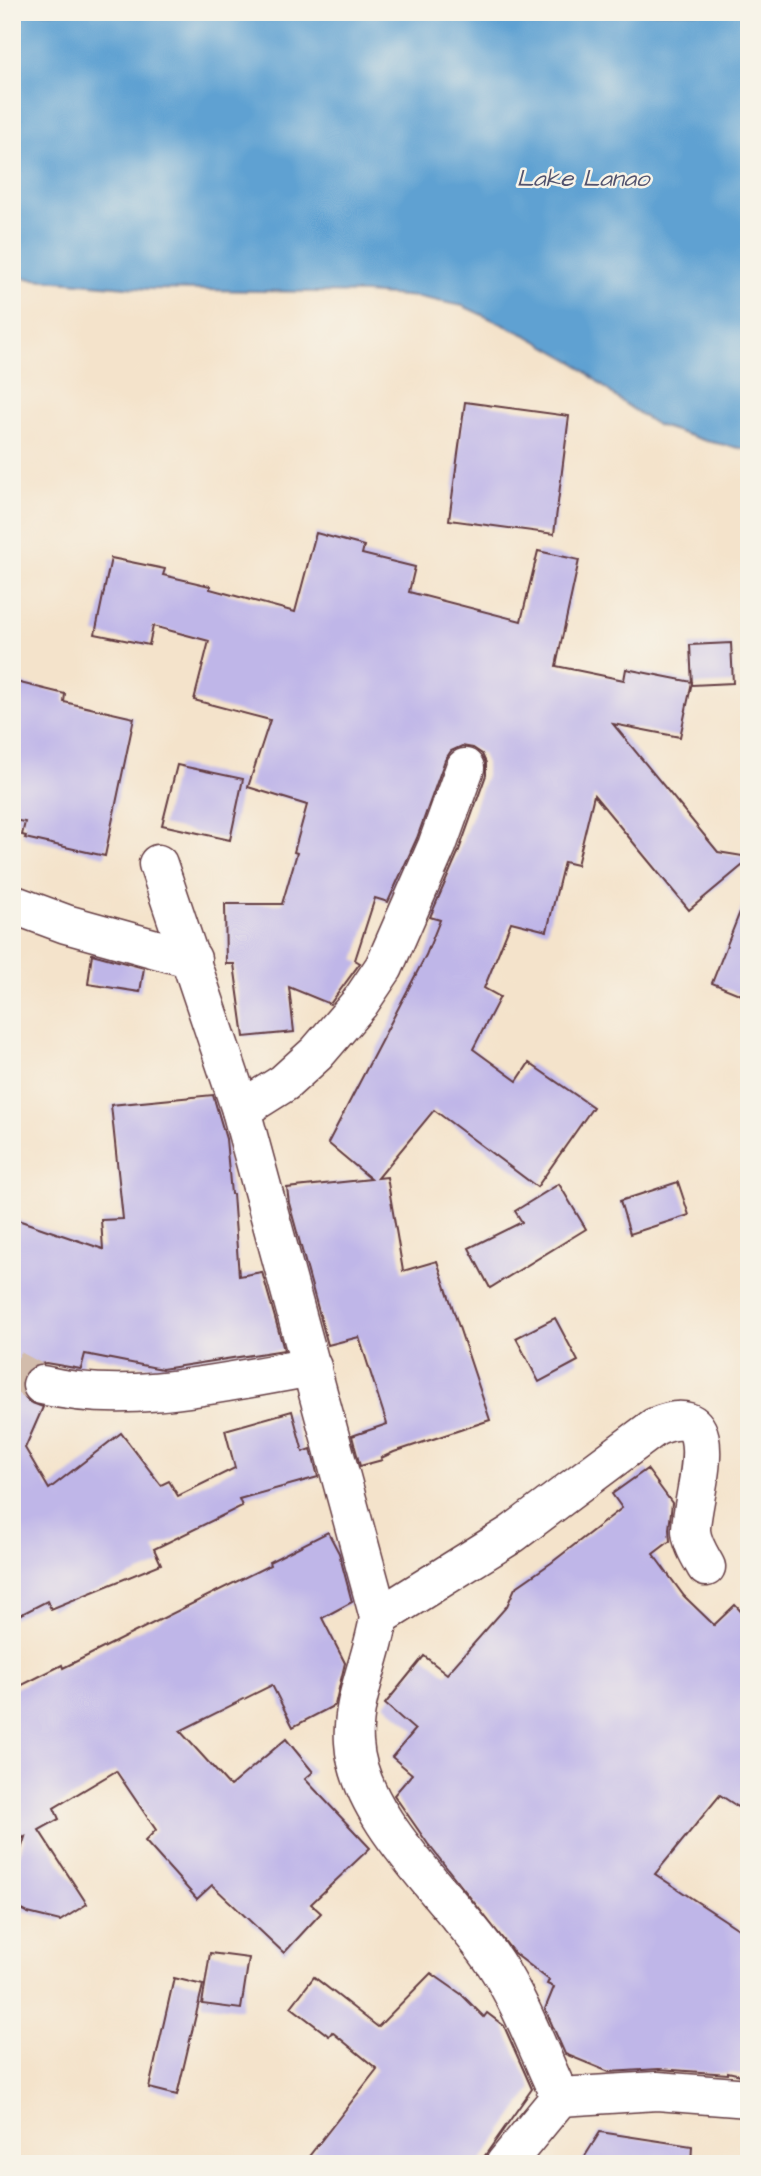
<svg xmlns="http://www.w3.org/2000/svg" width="761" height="2176" font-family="'Architects Daughter',sans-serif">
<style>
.water{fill:#5ea1d2;stroke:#54607e;stroke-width:2}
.building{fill:#bfb6e8}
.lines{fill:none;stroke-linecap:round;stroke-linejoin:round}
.minor-tunnel{stroke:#d2bcab;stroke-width:38;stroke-dasharray:38 19;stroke-linecap:butt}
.minor-casing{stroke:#643c43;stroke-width:41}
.tertiary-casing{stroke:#643c43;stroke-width:41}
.minor{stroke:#fff;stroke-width:38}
.tertiary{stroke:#fff;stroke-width:38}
.labels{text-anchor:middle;stroke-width:5;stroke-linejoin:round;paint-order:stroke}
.water-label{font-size:24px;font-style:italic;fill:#52536e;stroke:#f7f3e8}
</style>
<rect width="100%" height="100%" fill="#f7f3e8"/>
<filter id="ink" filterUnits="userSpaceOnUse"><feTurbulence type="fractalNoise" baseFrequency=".0143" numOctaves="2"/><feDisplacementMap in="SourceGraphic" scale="14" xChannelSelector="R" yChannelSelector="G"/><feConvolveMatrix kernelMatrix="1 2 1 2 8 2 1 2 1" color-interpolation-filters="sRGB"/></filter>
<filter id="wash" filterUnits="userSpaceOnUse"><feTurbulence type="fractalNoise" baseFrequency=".00686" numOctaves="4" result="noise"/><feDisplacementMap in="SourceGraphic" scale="28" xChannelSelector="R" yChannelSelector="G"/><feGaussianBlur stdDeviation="1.57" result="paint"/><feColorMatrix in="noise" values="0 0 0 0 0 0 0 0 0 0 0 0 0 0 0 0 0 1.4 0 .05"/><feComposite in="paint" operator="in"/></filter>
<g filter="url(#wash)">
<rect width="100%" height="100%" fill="#f4e3cb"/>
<polygon class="water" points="12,12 749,12 749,450 706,441 657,425 622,402 574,362 528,336 463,306 418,297 365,293 149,289 12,277"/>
<g id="blocks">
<g class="building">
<polygon points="465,402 569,416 554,534 449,520"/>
<polygon points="316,533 364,546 362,554 415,567 409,592 521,621 538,551 579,560 556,666 624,680 626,669 692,682 680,737 613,724 718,852 749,857 749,860 689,910 594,795 577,865 564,862 547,931 511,922 484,988 500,997 473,1049 517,1081 529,1063 593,1107 537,1187 434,1110 378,1178 387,1177 403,1271 437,1261 490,1420 394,1452 381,1458 382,1460 360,1466 352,1436 387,1424 359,1337 328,1345 289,1203 287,1188 371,1179 328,1143 426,955 440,920 430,917 458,853 486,775 486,763 482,754 473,748 462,746 451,751 445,760 417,838 388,902 375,898 355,960 360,963 330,1004 289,987 294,1032 244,1037 234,964 226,964 225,904 282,904 297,853 294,852 307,805 248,787 270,720 194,700 209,641 153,626 149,645 95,634 111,558 165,569 163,575 210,586 210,589 295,612"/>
<polygon points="731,643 733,683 692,685 690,645"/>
<polygon points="12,681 65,694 64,702 134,718 105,856 25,838 26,836 22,835 25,822 12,820"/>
<polygon points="177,765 243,779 230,840 162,825"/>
<polygon points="747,894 749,894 749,998 712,983"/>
<polygon points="92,954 144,968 140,992 88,984"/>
<polygon points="213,1095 226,1139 231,1194 233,1194 239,1276 262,1272 284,1350 162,1369 85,1354 81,1369 46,1363 34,1365 26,1370 21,1381 21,1392 29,1402 43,1407 25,1448 49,1489 121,1433 161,1485 169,1481 178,1496 235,1468 225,1430 292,1411 303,1452 311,1449 318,1477 239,1499 242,1506 154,1549 161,1564 51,1609 47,1601 12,1619 12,1218 103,1249 101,1220 123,1219 111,1105"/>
<polygon points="678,1182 689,1215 630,1234 620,1201"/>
<polygon points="559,1184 586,1229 490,1288 469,1248 522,1222 515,1211"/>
<polygon points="555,1318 578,1361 539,1382 516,1338"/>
<polygon points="647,1469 672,1503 669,1529 670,1541 653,1554 684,1596 714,1625 735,1605 749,1620 749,1814 720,1795 655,1874 749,1936 749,2060 745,2076 728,2072 728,2074 659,2069 609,2072 565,2054 545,2009 554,1987 547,1984 549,1980 514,1953 428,1844 394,1795 412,1774 392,1757 415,1730 385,1704 424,1656 447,1674 507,1606 515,1588 551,1563 622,1508 612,1494"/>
<polygon points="328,1532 339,1553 352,1602 322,1618 345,1663 335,1705 293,1727 272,1685 180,1731 230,1786 286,1739 313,1772 305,1779 370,1848 311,1904 321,1913 284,1953 212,1885 197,1899 145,1841 156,1830 116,1771 54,1808 59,1819 39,1830 87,1904 60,1921 28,1913 12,1905 12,1878 25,1837 23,1838 12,1818 12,1690 62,1665 63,1668 270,1565 269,1562"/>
<polygon points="210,1953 249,1958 241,2009 202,2004"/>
<polygon points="431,1973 461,1994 484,2017 487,2013 504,2026 532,2089 479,2164 303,2164 377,2069 332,2032 329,2036 291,2007 314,1977 378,2027"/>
<polygon points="174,1978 203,1985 177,2095 149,2088"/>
<polygon points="600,2132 692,2146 691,2164 580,2164"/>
</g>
</g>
</g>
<g filter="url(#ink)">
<use href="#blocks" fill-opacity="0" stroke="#643c43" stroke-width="2"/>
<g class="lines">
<polyline class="minor-tunnel" points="12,1369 42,1385"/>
<defs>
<g id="minor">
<path d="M158,864l83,246 138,507c-6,41 -28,83 -25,125 4,78 99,157 141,221 27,41 44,90 65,134"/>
<polyline points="12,904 66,924 192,959"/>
<polyline points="241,1110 284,1083 317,1053 359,1004 384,967 437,846 465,768"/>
<path d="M42,1385c88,21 182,-3 270,-18"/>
<path d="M379,1617l133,-83 143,-107c76,-33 35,72 36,104 1,13 9,25 15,36"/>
</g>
<polyline id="tertiary" points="505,2164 560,2097 657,2091 749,2098"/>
</defs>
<use href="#minor" class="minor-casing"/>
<use href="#tertiary" class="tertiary-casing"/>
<use href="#minor" class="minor"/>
<use href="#tertiary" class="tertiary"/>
</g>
</g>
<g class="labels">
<g class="water-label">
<text x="583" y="186">Lake Lanao</text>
</g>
</g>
<rect width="761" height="2176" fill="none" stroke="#f7f3e8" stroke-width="42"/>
</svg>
